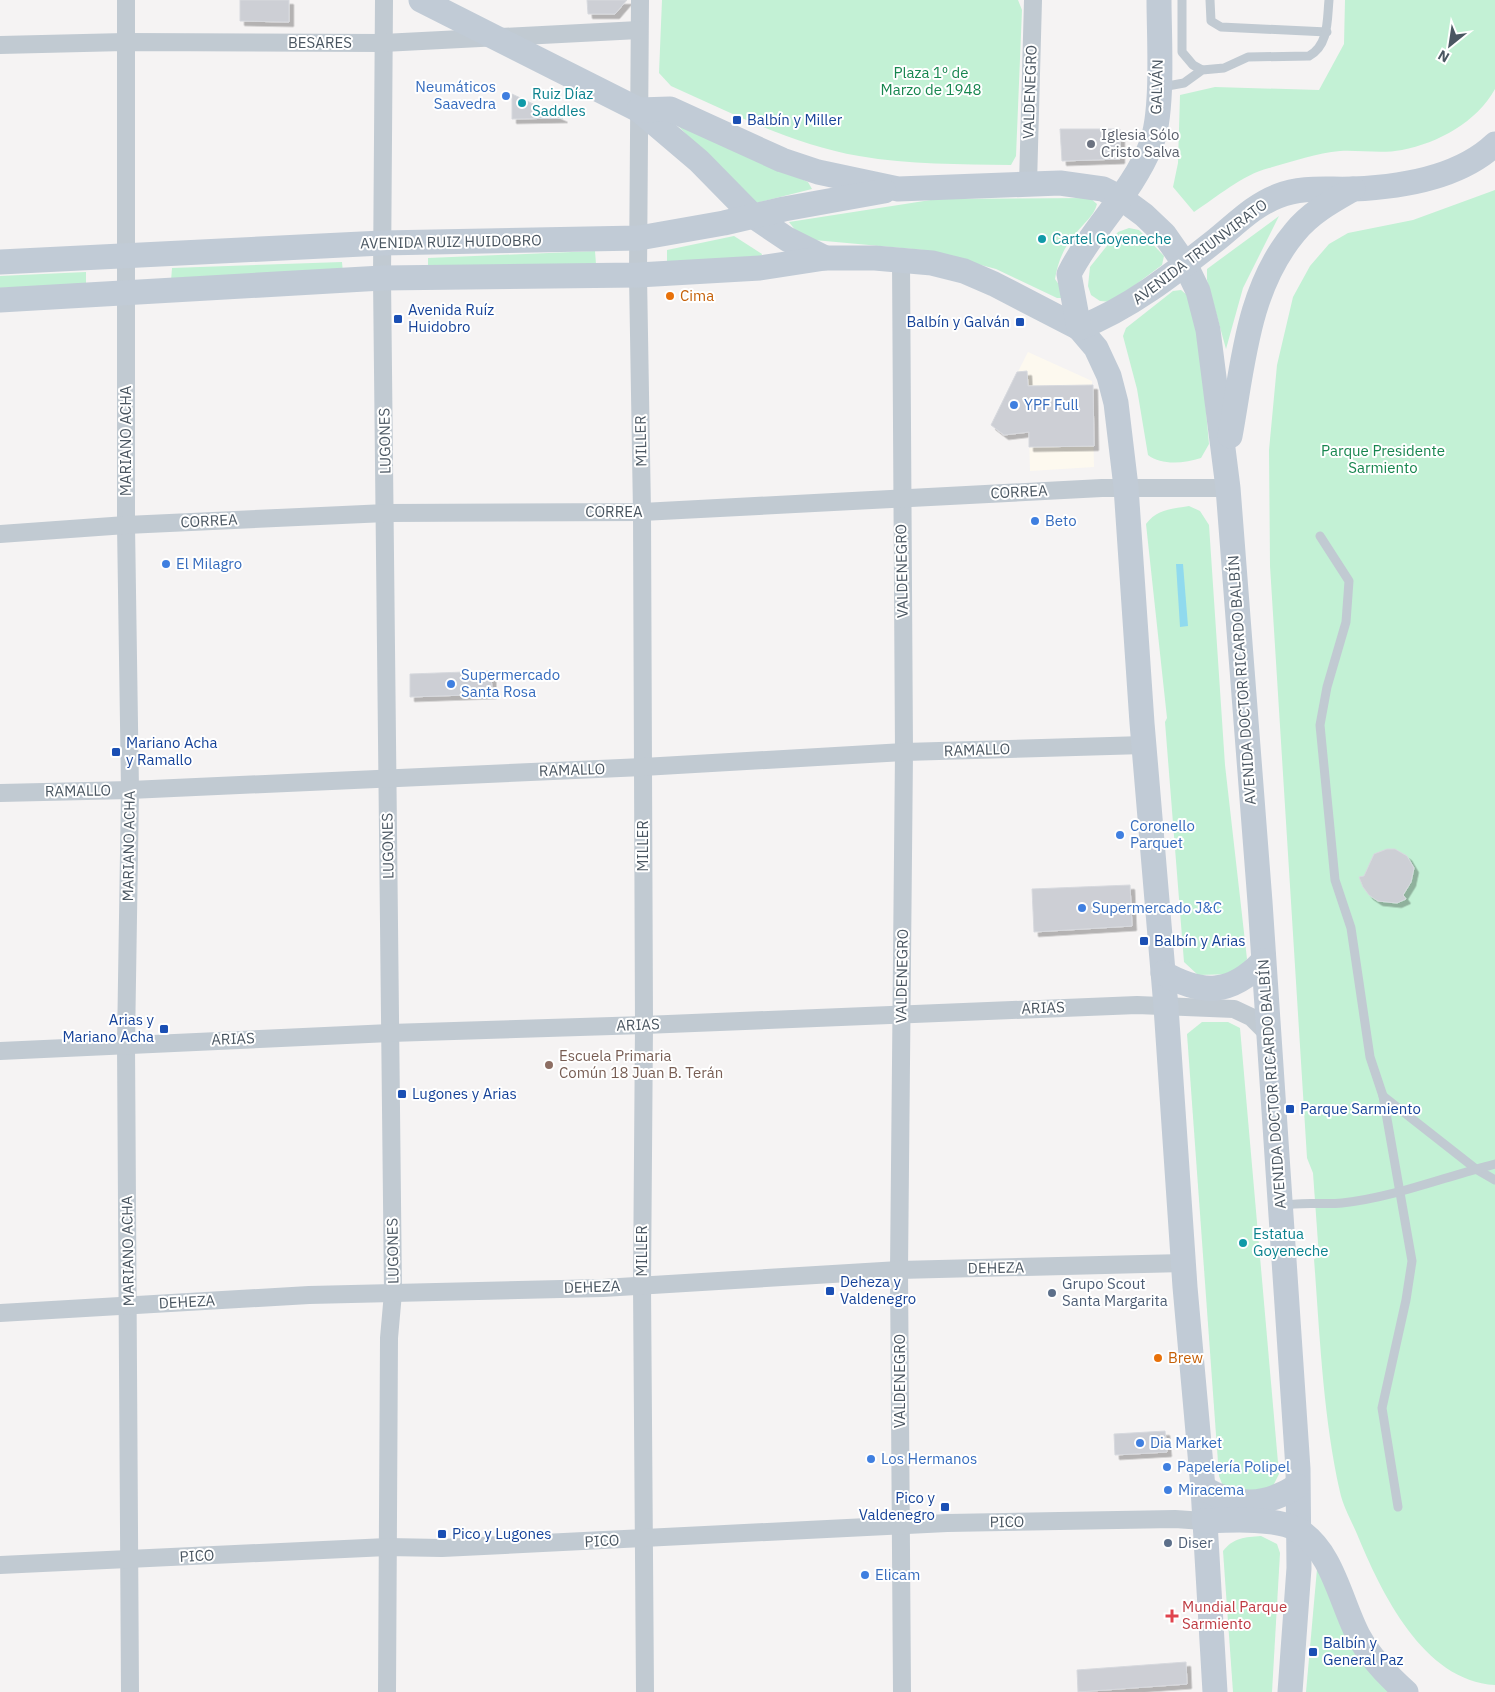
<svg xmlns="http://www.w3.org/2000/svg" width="1495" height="1692" font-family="'IBM Plex Sans',sans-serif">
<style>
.commercial{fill:#fdf9ef}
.green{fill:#c3f1d5}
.water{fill:#90daee}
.building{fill:#cdcfd5;stroke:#d7d9de;filter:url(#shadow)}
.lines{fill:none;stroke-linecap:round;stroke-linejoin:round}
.lane{stroke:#c1cad2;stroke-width:9}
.street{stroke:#c1cad2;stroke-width:18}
.secondary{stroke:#c1cbd6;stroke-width:25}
.shop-dot{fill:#3f7fe0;stroke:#fff;stroke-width:2}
.culture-dot{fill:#0f9aa8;stroke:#fff;stroke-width:2}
.transit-dot{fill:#1a4fb4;stroke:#fff;stroke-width:2}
.worship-dot{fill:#6b7280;stroke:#fff;stroke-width:2}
.food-dot{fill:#e8710a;stroke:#fff;stroke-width:2}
.education-dot{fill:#8d6e63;stroke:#fff;stroke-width:2}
.service-dot{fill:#5c6f8a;stroke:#fff;stroke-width:2}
.health-dot{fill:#e0444e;stroke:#fff;stroke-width:2}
.labels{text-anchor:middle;stroke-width:4;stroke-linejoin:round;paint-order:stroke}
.street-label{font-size:15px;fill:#4a5661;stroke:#fff}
.park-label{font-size:15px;fill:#17864f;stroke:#fff}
.shop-label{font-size:15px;fill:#366cbe;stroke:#fff;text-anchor:start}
.culture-label{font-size:15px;fill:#0d838f;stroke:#fff;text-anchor:start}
.transit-label{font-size:15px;fill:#164399;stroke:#fff;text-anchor:start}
.worship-label{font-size:15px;fill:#5b616d;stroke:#fff;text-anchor:start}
.food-label{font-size:15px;fill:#c56008;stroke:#fff;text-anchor:start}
.education-label{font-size:15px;fill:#785e54;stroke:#fff;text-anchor:start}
.service-label{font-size:15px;fill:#4e5e75;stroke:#fff;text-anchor:start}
.health-label{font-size:15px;fill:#be3a42;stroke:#fff;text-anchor:start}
</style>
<defs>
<filter id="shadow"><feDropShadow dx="4.5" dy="4.5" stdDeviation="0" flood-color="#0004"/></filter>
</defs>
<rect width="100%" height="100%" fill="#f5f3f3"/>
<polygon class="commercial" points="1028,352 1092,381 1094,467 1030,471 1029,432 1004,435 991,425"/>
<g class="green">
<path d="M662,0h356l4,10 -6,146 -5,9c-51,-1 -101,0 -152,-9 -66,-11 -127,-43 -188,-70l-12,-13z"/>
<path d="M1345,0h150v89c-18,33 -57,54 -93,61 -20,4 -42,0 -62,1 -23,2 -48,11 -71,17 -27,7 -52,29 -75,44l-21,-25 5,-24 2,-68 35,-8 104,3 25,-46z"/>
<polygon points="670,118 808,182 812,189 756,203"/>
<path d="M1495,190v1495c-72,-4 -114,-93 -138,-151 -6,-14 -14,-28 -17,-42 -17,-76 -20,-155 -26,-233l5,-2 -6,-84 -6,-15 -37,-592 -1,-116 8,-85 16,-68 17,-31 19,-22 19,-11 65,-13z"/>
<path d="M1090,198l7,6c-3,12 -13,19 -21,29 -12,14 -18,28 -21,46l9,13v6h-7l-61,-29 -72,-19 -110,-10 -18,-9 -7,-9 148,-23z"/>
<polygon points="1279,216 1243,288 1226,349 1207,280 1207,269"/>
<polygon points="1129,228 1139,230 1164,256 1162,265 1112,302 1100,301 1091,295 1088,286 1090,267 1118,232"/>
<polygon points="734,236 762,254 760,260 667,264 667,250"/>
<polygon points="595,251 596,264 428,269 428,258"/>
<polygon points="342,262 343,273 171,281 172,268"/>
<polygon points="86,272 86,284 0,288 0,276"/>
<path d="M1181,290l6,5 13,50 9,99 -8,14c-16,5 -39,8 -53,-3l-11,-66 -14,-53 3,-8 47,-37z"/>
<path d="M1189,506l11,5 9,14 16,240 22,194 -12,15 -37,1 -14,-13 -19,-240 2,-4 -21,-194c11,-15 26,-15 43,-18z"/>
<polygon points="1202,1022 1228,1022 1240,1028 1279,1474 1273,1486 1263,1492 1225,1491 1219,1476 1187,1034"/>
<path d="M1261,1536l16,8 3,9 -8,139h-39l-10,-141c10,-13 22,-14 38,-15z"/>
<polygon points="1317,1569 1393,1692 1306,1692"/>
</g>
<polygon class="water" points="1176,564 1183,564 1188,626 1180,627"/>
<g class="building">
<polygon points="240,0 289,0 289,22 240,21"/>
<polygon points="587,0 627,0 615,14 588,14"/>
<polygon points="512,94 563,118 512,119"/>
<polygon points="1060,129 1120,129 1120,159 1062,161"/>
<polygon points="1027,371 1028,386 1093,385 1094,446 1029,447 1029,432 1004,435 991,425 1017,372"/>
<polygon points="491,671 492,694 410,697 410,674"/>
<polygon points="1387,849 1395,849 1407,856 1414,868 1411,882 1403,895 1406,899 1397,903 1378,901 1369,895 1363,887 1359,877 1364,876 1374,854"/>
<polygon points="1130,885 1132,926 1034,932 1032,889"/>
<polygon points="1165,1431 1167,1452 1115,1455 1114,1434"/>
<polygon points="1186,1662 1187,1684 1078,1692 1077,1670"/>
</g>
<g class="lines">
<g class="lane">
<polyline points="1182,0 1182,52 1193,65 1202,70"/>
<polyline points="1210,0 1211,21 1221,27 1327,32"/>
<path d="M1162,87l22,-4 18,-13 22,-2 24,-11 61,-1c20,-11 18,-36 20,-56"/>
<polyline points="1320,536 1349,581 1346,622 1327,687 1320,725 1335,880 1351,928 1370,1057 1383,1096 1412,1261 1406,1300 1382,1408 1398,1507"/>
<polyline points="1383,1096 1476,1169 1495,1180"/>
<path d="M1281,1206c20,-5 40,-1 61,-3 53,-6 102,-26 153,-39"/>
</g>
<g class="street">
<polyline points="126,0 126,525 130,790 126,1044 130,1692"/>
<polyline points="384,0 382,278 393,1293 389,1338 387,1692"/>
<polyline points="640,0 638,275 642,512 644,1025 642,1285 645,1692"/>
<polyline points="0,45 125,42 383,43 639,30"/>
<polyline points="1028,184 1033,0"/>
<polyline points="901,260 904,752 899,1270 902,1692"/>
<polyline points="0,534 126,525 386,513 642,512 1102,488 1228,488"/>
<polyline points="0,793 130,790 643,767 904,752 1144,745"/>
<polyline points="0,1051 390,1033 644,1025 1137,1005 1234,1009 1251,1017 1267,1033"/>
<polyline points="0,1313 309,1295 603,1288 899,1270 1184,1263"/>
<polyline points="0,1565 387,1547 442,1548 947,1523 1175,1519 1204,1521"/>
</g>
<g class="secondary">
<polyline points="421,0 639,110 699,161 753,216 787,239 825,258"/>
<polyline points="639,110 670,109 782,160 818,172 898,189 1060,183 1103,189 1121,198 1144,215 1164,234 1185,264 1198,291 1208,330 1228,488 1260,902 1298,1469 1299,1568 1290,1692"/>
<polyline points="0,262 382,243 639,238 724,223 784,209 884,191"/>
<polyline points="0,300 382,278 638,275 760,268 825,258 875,258 932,263 964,271 994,284 1079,328 1096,348 1109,376 1116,403 1126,487 1142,723 1166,1007 1185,1287 1203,1488 1215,1692"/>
<path d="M1079,328c51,-20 94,-54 137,-88 20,-16 38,-35 62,-44 25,-10 49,-6 75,-7 48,-2 106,-11 142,-45"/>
<path d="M1079,328l-10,-54c23,-46 63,-81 82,-129 13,-33 8,-107 8,-145"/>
<path d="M1230,436c13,-70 17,-147 65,-204 15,-19 37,-31 58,-43"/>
<path d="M1163,973c39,22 68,22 100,-12"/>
<path d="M1203,1488c33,19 62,19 94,-2"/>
<path d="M1204,1521c24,-1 73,-4 94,9 35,21 43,74 61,107 12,22 29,39 47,55"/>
</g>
</g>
<g class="shop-dot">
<circle cx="506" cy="96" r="5"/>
<circle cx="1014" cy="405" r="5"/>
<circle cx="1035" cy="521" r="5"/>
<circle cx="166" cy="564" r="5"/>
<circle cx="451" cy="684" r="5"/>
<circle cx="1120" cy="835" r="5"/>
<circle cx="1082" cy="908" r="5"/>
<circle cx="1140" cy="1443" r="5"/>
<circle cx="871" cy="1459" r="5"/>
<circle cx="1167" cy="1467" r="5"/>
<circle cx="1168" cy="1490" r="5"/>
<circle cx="865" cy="1575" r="5"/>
</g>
<g class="culture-dot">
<circle cx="522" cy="103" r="5"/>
<circle cx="1042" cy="239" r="5"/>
<circle cx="1243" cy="1243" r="5"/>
</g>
<g class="transit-dot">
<rect x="732" y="115" width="10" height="10" rx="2.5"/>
<rect x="393" y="314" width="10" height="10" rx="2.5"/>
<rect x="1015" y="317" width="10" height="10" rx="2.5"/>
<rect x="111" y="747" width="10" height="10" rx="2.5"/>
<rect x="1139" y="936" width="10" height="10" rx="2.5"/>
<rect x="159" y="1024" width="10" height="10" rx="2.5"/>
<rect x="397" y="1089" width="10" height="10" rx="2.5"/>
<rect x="1285" y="1104" width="10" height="10" rx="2.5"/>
<rect x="825" y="1286" width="10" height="10" rx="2.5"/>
<rect x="940" y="1502" width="10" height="10" rx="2.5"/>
<rect x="437" y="1529" width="10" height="10" rx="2.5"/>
<rect x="1308" y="1647" width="10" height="10" rx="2.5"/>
</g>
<circle class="worship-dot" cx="1091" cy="144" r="5"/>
<g class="food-dot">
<circle cx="670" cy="296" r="5"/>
<circle cx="1158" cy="1358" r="5"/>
</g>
<circle class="education-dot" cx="549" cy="1065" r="5"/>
<g class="service-dot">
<circle cx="1052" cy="1293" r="5"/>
<circle cx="1168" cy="1543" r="5"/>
</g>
<path class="health-dot" d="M1169.5 1608.5h5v5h5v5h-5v5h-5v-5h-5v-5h5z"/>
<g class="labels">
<g class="street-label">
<text x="320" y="48">BESARES</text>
<text transform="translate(1157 87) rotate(-88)" y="5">GALVÁN</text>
<text transform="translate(1030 92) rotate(-88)" y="5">VALDENEGRO</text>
<text transform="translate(451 242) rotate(-1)" y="5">AVENIDA RUIZ HUIDOBRO</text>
<text transform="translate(1200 252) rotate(-37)" y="5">AVENIDA TRIUNVIRATO</text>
<text transform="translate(126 441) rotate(-90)" y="5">MARIANO ACHA</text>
<text transform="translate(385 441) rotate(-91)" y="5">LUGONES</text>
<text transform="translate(641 441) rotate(-91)" y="5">MILLER</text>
<text transform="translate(1019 492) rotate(-3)" y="5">CORREA</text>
<text x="614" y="517">CORREA</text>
<text transform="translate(209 521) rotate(-3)" y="5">CORREA</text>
<text transform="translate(902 571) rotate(-91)" y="5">VALDENEGRO</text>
<text transform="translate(1242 680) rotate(-94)" y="5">AVENIDA DOCTOR RICARDO BALBÍN</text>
<text transform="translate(977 750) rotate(-2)" y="5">RAMALLO</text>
<text transform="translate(572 770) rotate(-2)" y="5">RAMALLO</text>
<text transform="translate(78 791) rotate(-1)" y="5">RAMALLO</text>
<text transform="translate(129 846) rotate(-89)" y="5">MARIANO ACHA</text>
<text transform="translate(388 846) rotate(-91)" y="5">LUGONES</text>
<text transform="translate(643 846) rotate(-90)" y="5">MILLER</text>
<text transform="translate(902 976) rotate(-89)" y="5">VALDENEGRO</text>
<text transform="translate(1043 1008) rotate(-2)" y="5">ARIAS</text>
<text transform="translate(638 1025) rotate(-2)" y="5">ARIAS</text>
<text transform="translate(233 1039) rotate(-2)" y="5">ARIAS</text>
<text transform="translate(1272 1084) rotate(-94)" y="5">AVENIDA DOCTOR RICARDO BALBÍN</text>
<text transform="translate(128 1251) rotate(-91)" y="5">MARIANO ACHA</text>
<text transform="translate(393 1251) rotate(-91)" y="5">LUGONES</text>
<text transform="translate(642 1251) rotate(-90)" y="5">MILLER</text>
<text transform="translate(996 1268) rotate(-1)" y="5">DEHEZA</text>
<text transform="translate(592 1287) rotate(-2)" y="5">DEHEZA</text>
<text transform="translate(187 1302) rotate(-3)" y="5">DEHEZA</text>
<text transform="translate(900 1381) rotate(-90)" y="5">VALDENEGRO</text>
<text transform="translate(1007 1522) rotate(-1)" y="5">PICO</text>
<text transform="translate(602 1541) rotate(-3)" y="5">PICO</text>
<text transform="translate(197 1556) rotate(-3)" y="5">PICO</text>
</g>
<g class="park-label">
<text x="931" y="78">Plaza 1º de<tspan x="931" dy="17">Marzo de 1948</tspan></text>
<text x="1383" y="456">Parque Presidente<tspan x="1383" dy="17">Sarmiento</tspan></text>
</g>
<g class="shop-label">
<text x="496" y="92" text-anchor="end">Neumáticos<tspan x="496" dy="17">Saavedra</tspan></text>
<text x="1024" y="410">YPF Full</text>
<text x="1045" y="526">Beto</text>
<text x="176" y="569">El Milagro</text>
<text x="461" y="680">Supermercado<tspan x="461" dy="17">Santa Rosa</tspan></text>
<text x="1130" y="831">Coronello<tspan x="1130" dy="17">Parquet</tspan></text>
<text x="1092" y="913">Supermercado J&amp;C</text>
<text x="1150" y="1448">Dia Market</text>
<text x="881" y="1464">Los Hermanos</text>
<text x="1177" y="1472">Papelería Polipel</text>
<text x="1178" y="1495">Miracema</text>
<text x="875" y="1580">Elicam</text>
</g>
<g class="culture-label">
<text x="532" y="99">Ruiz Díaz<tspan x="532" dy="17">Saddles</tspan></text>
<text x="1052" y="244">Cartel Goyeneche</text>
<text x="1253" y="1239">Estatua<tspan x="1253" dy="17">Goyeneche</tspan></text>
</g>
<g class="transit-label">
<text x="747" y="125">Balbín y Miller</text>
<text x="408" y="315">Avenida Ruíz<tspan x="408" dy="17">Huidobro</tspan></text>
<text x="1010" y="327" text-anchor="end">Balbín y Galván</text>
<text x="126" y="748">Mariano Acha<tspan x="126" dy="17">y Ramallo</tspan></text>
<text x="1154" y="946">Balbín y Arias</text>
<text x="154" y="1025" text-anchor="end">Arias y<tspan x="154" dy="17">Mariano Acha</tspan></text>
<text x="412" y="1099">Lugones y Arias</text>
<text x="1300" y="1114">Parque Sarmiento</text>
<text x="840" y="1287">Deheza y<tspan x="840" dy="17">Valdenegro</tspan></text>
<text x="935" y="1503" text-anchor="end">Pico y<tspan x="935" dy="17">Valdenegro</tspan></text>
<text x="452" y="1539">Pico y Lugones</text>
<text x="1323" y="1648">Balbín y<tspan x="1323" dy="17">General Paz</tspan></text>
</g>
<g class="worship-label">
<text x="1101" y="140">Iglesia Sólo<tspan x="1101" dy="17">Cristo Salva</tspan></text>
</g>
<g class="food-label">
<text x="680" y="301">Cima</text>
<text x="1168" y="1363">Brew</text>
</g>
<g class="education-label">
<text x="559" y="1061">Escuela Primaria<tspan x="559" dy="17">Común 18 Juan B. Terán</tspan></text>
</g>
<g class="service-label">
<text x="1062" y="1289">Grupo Scout<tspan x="1062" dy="17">Santa Margarita</tspan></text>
<text x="1178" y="1548">Diser</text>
</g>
<g class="health-label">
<text x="1182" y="1612">Mundial Parque<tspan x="1182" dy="17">Sarmiento</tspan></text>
</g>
</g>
<g transform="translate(1450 45) rotate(210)" stroke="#ffffff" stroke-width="4" paint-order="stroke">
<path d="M0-4L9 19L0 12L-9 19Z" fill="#4a5661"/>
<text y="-8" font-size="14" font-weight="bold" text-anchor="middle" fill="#4a5661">N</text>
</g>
</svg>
